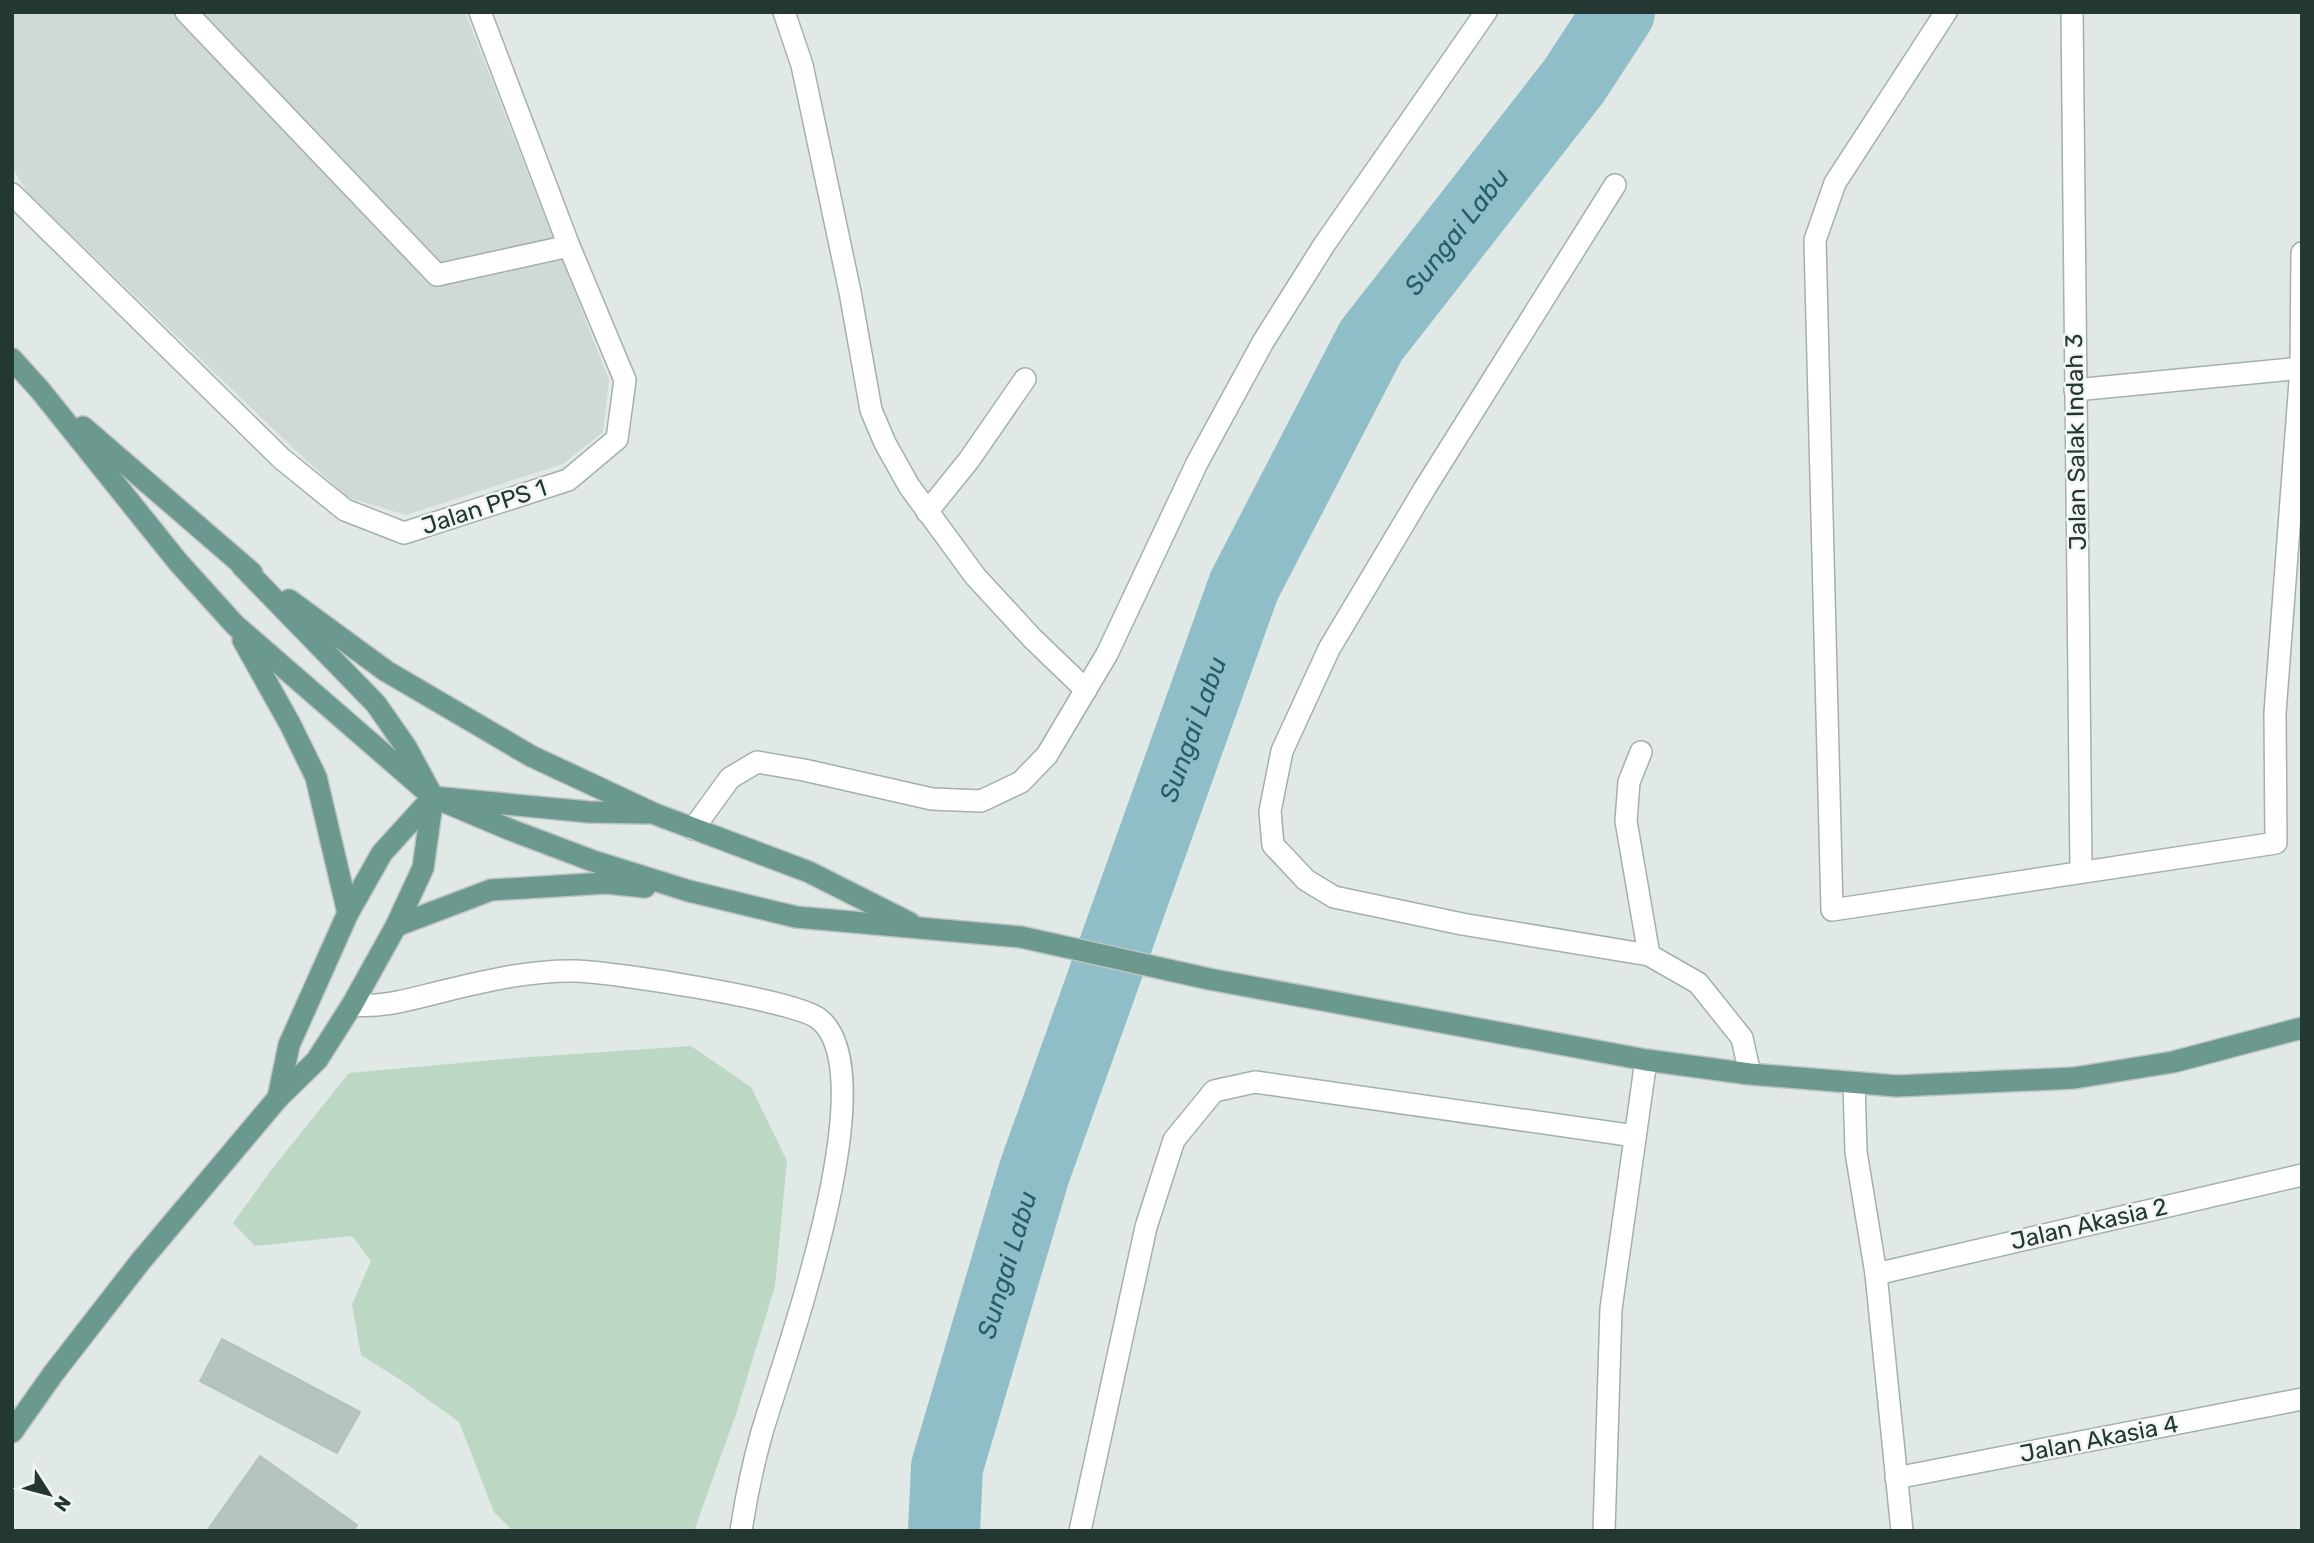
<svg xmlns="http://www.w3.org/2000/svg" width="2314" height="1543" font-family="Rubik,sans-serif">
<style>
.built{fill:#cfd9d5}
.green{fill:#bcd8c5}
.lines{fill:none;stroke-linecap:round;stroke-linejoin:round}
.river{stroke:#8fbdc8;stroke-width:72}
.building{fill:#b6c4bf;stroke:#b4c2bd;stroke-width:2}
.minor-casing{stroke:#a4b0ad;stroke-width:24}
.major-casing{stroke:#bdc3c2;stroke-width:24}
.minor{stroke:#fff;stroke-width:21}
.major{stroke:#6b998f;stroke-width:21}
.labels{text-anchor:middle;stroke-width:5;stroke-linejoin:round;paint-order:stroke}
.street-label{font-size:24px;fill:#233833;stroke:#f1f6f4}
.water-label{font-size:26px;font-style:italic;fill:#255d6c;stroke:#f1f6f4}
</style>
<rect width="100%" height="100%" fill="#e1e9e6"/>
<polygon class="built" points="12,12 465,12 609,380 603,432 563,464 406,515 347,497 293,448 28,193 12,168"/>
<polygon class="green" points="691,1046 751,1087 787,1161 775,1286 736,1414 694,1531 513,1531 494,1512 459,1422 402,1381 361,1355 352,1304 371,1261 352,1236 255,1246 233,1223 272,1169 349,1073 516,1058"/>
<g class="lines">
<path class="river" id="s1" d="M944,1531l3,-64 87,-294 210,-587 127,-245 203,-260 45,-69"/>
</g>
<g class="building">
<polygon points="222,1339 360,1412 337,1453 200,1381"/>
<polygon points="260,1456 357,1525 353,1531 207,1531"/>
</g>
<g class="lines">
<defs>
<g id="minor">
<polyline points="186,12 437,275 569,246"/>
<polyline points="784,12 802,65 850,292 871,410 885,443 909,486 975,576 1032,638 1086,690"/>
<polyline points="1946,12 1835,183 1815,240 1832,910 2276,843 2275,713 2301,368 2302,253"/>
<polyline points="2072,12 2081,872"/>
<polyline points="1615,185 1425,488 1329,649 1282,751 1270,811 1273,845 1306,880 1334,897 1462,924 1649,955 1698,983 1742,1038 1750,1074"/>
<polyline points="12,194 282,459 345,510 404,533 568,480 617,439 625,380 569,246 480,12"/>
<polyline points="2075,390 2302,368"/>
<polyline points="927,512 969,460 1025,379"/>
<polyline points="1641,752 1629,782 1626,821 1649,955"/>
<polyline points="693,829 730,778 757,762 804,770 932,799 981,801 1021,782 1047,755 1107,654 1197,463 1263,342 1324,245 1486,12"/>
<path d="M352,1005c30,3 59,-6 88,-13 44,-11 91,-22 136,-21 37,1 220,29 243,48 69,55 -35,339 -57,413 -9,32 -16,66 -21,99"/>
<polyline points="1854,1083 1856,1152 1876,1274 1902,1531"/>
<polyline points="1876,1274 2302,1175"/>
<polyline points="1896,1478 2302,1399"/>
<polyline points="1080,1531 1146,1227 1174,1140 1214,1091 1255,1082 1635,1136"/>
<polyline points="1604,1531 1611,1309 1646,1060"/>
</g>
<g id="major">
<polyline points="12,359 40,390 178,562 235,625 433,797 511,830 593,861 689,891 796,917 1021,937 1209,979 1646,1060 1750,1074 1897,1086 2074,1078 2173,1062 2302,1028"/>
<polyline points="83,427 252,573"/>
<polyline points="289,600 386,671 531,756 655,814 809,872 910,923"/>
<polyline points="243,640 290,724 316,777 348,913"/>
<polyline points="396,926 491,890 606,883 645,887"/>
<polyline points="278,1098 289,1045 348,913 382,853 433,797 589,812 647,813"/>
<polyline points="12,1432 53,1374 140,1262 278,1098 317,1060 352,1005 396,926 423,868 433,797 406,747 376,704 242,566"/>
</g>
</defs>
<use href="#minor" class="minor-casing"/>
<use href="#major" class="major-casing"/>
<use href="#minor" class="minor"/>
<use href="#major" class="major"/>
</g>
<g class="labels">
<g class="street-label">
<text transform="translate(2076 442) rotate(-91)" y="8">Jalan Salak Indah 3</text>
<text transform="translate(484 507) rotate(-18)" y="8">Jalan PPS 1</text>
<text transform="translate(2089 1224) rotate(-13)" y="8">Jalan Akasia 2</text>
<text transform="translate(2099 1439) rotate(-11)" y="8">Jalan Akasia 4</text>
</g>
<g class="water-label">
<text dy="9" stroke="none"><textPath href="#s1" startOffset="1409">Sungai Labu</textPath></text>
<text dy="9" stroke="none"><textPath href="#s1" startOffset="842">Sungai Labu</textPath></text>
<text dy="9" stroke="none"><textPath href="#s1" startOffset="275">Sungai Labu</textPath></text>
</g>
</g>
<rect width="2314" height="1543" fill="none" stroke="#233833" stroke-width="28"/>
<g transform="translate(49 1494) rotate(126)" stroke="#f1f6f4" stroke-width="5" paint-order="stroke">
<path d="M0-5L12 26L0 18L-12 26Z" fill="#233833"/>
<text y="-10" font-size="19" font-weight="bold" text-anchor="middle" fill="#233833">N</text>
</g>
</svg>
